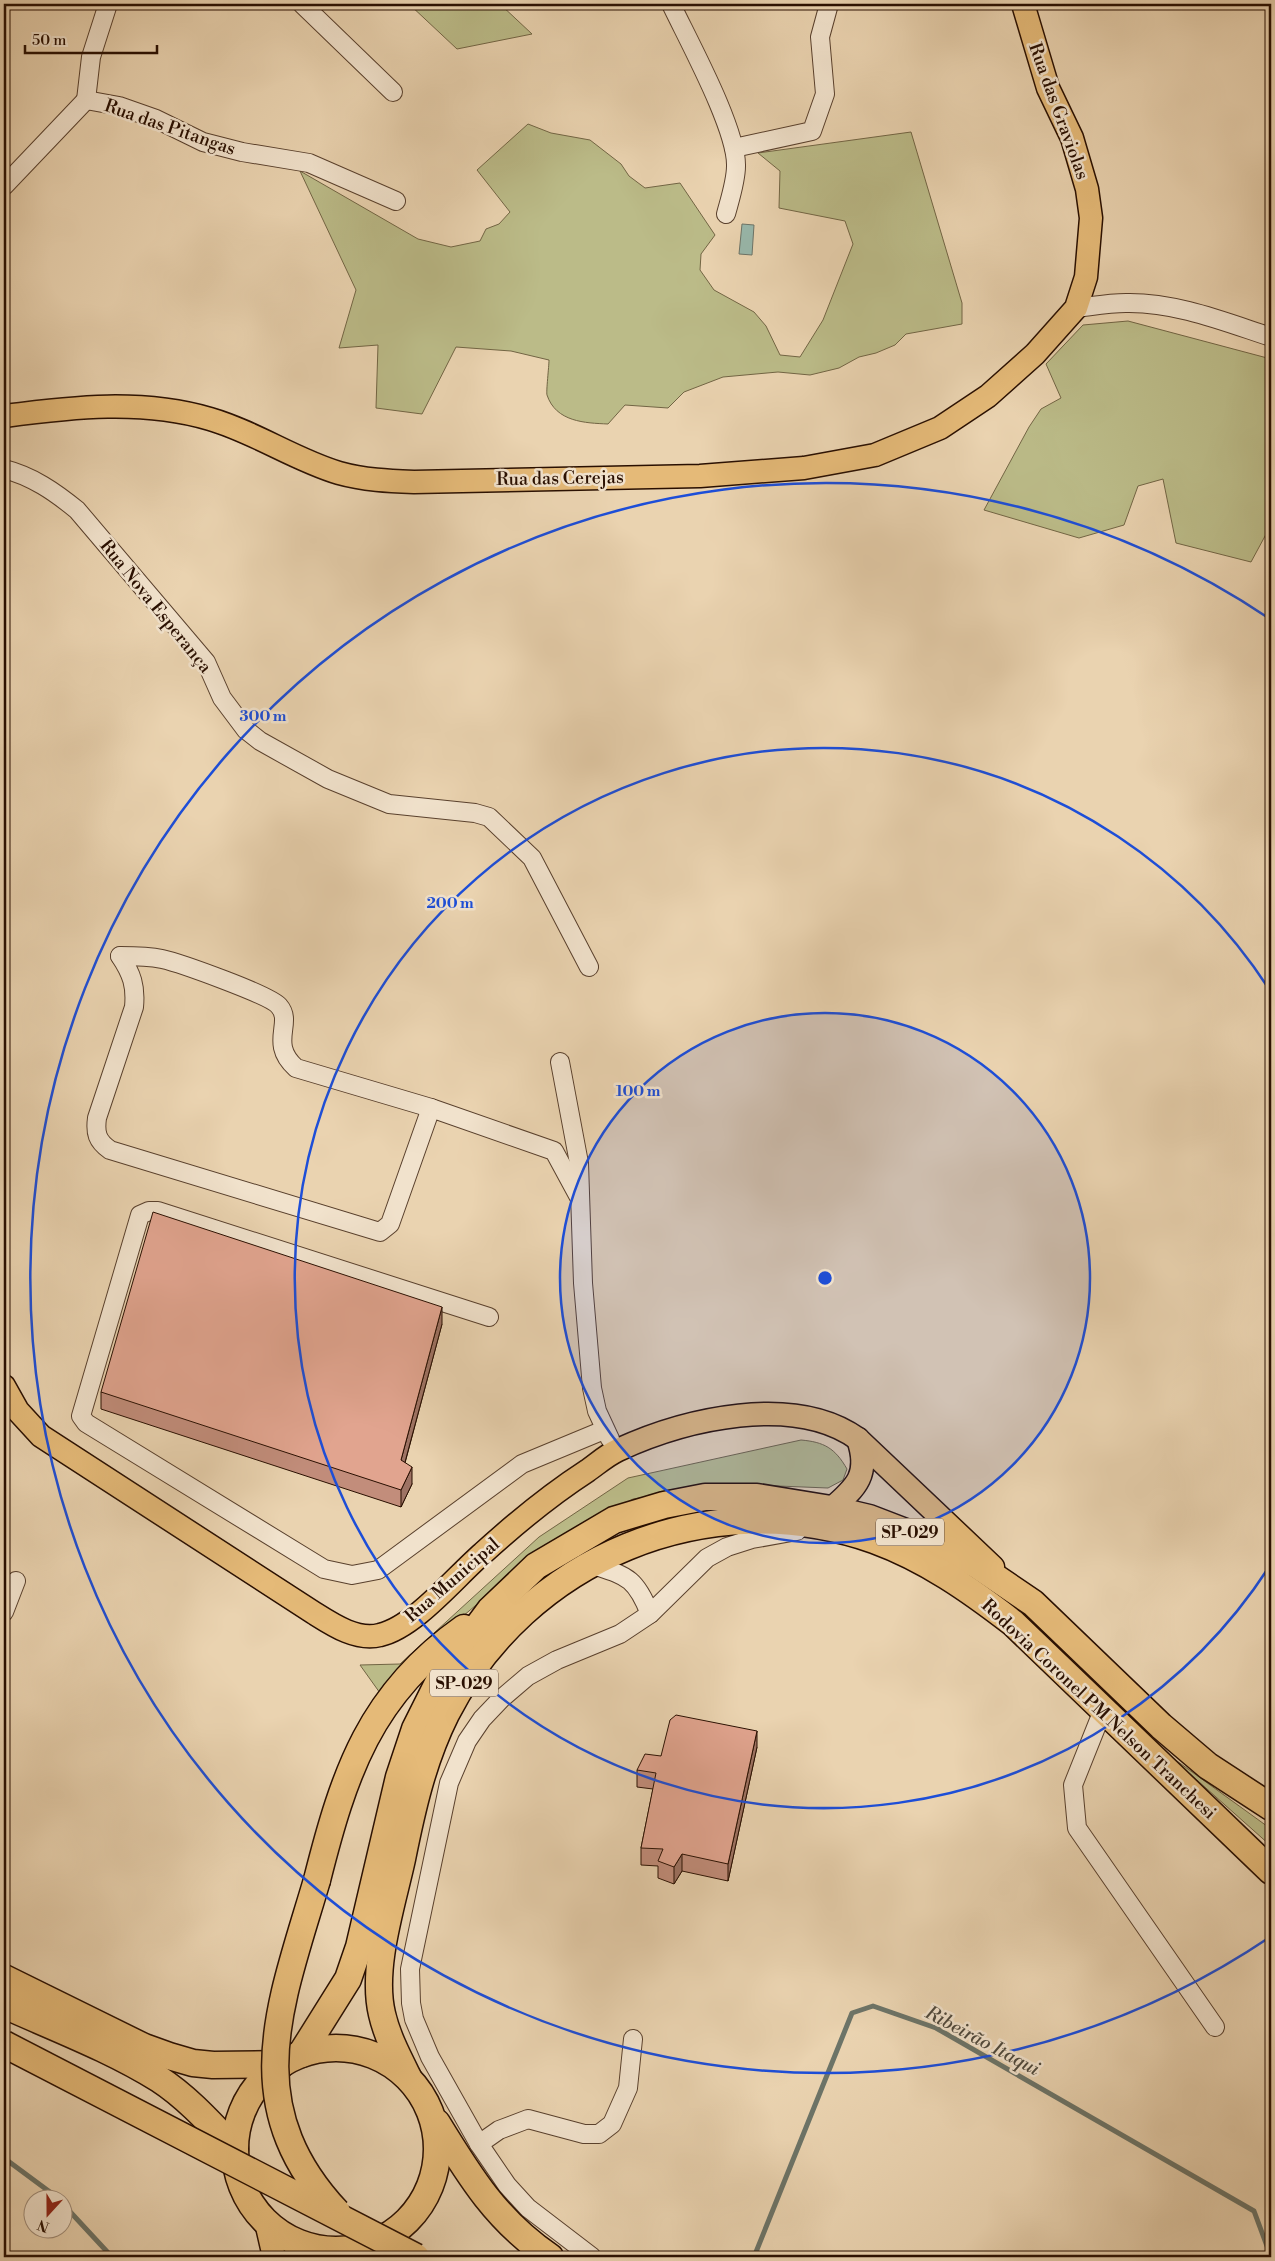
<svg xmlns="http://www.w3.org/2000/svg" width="1275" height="2261" font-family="'Libre Bodoni',serif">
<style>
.green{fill:#bb8;stroke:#726544}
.water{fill:#98b8ac;stroke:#6c7468}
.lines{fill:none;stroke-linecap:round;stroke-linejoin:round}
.stream{stroke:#6c7468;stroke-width:5}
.minor-casing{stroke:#59402d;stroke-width:20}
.major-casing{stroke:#290f01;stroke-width:25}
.highway-casing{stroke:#290f01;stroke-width:29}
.minor{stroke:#f1e2cc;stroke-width:18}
.major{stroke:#e5ba78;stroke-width:22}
.highway{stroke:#e5ba78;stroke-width:26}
.highway-bridge-casing{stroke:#290f01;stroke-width:29;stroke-linecap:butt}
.highway-bridge{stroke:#e5ba78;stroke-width:26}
.wall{fill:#c28d7b;stroke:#290f01}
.shaded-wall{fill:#9e7364;stroke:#290f01}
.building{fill:#e1a48f;stroke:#290f01}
.ring{fill:none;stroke:#1d4ed8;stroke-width:2.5}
.labels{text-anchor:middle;stroke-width:5;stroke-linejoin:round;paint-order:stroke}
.shield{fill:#f1e2cc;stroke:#654e3e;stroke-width:1}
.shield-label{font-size:16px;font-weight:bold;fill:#290f01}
.street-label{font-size:18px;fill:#290f01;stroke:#f1e2cc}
.water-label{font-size:19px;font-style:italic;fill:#504a3d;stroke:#f1e2cc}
.centre{fill:#1d4ed8;stroke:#f1e2cc;stroke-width:2.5}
.ring-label{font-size:15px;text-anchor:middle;font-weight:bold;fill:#1d4ed8;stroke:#f1e2cc;stroke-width:5;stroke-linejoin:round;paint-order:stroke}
</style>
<rect width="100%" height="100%" fill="#ead3b0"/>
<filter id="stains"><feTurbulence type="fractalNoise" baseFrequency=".004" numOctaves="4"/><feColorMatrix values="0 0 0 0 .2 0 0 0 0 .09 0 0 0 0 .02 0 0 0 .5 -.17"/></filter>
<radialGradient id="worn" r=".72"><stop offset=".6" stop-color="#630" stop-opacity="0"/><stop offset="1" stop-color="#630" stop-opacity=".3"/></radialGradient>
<g class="green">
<polygon points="409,4 500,4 532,34 457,49"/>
<path d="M528,124l23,9 39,7 31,24 8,12 16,12 35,-5 35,52 -14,19 -1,16 14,20 40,22 12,14 14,29 20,2 23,-37 30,-76 -8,-23 -66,-13 1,-37 -22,-18 153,-21 51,171v21l-56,10 -11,11 -19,8 -17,4 -20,11 -29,7 -32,-3 -55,5 -39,15 -16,16 -43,-3 -17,19c-23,-1 -52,-2 -61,-29 -1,-3 2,-29 2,-35l-38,-9 -55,-4 -34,67 -46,-6 2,-63 -39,3 17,-58 -56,-119 118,68 33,8 29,-6 6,-12 13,-5 11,-12 -33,-42z"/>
<polygon points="1128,321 1271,359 1271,525 1251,562 1176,543 1163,479 1138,486 1124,525 1079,538 984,510 1029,427 1041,409 1061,398 1046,364 1083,325"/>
<path d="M801,1440c23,2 34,8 46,29l-4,11 -15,8 -100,-4 -95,15 -85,46 -85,71 -83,77 -20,-28 40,-1 139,-127 89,-59z"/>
<polygon points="1170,1756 1271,1829 1271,1846"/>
</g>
<polygon class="water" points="742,224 754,225 752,255 739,254"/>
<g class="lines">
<g class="stream">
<polyline points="4,2158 58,2198"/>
<polyline points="62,2203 112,2257"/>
<polyline points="754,2257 852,2013 873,2006 936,2028 1254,2211 1271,2257"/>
</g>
<defs>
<g id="minor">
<polyline points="302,4 393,92"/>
<path d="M671,4c17,36 66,125 65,162 0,15 -6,33 -10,48"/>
<polyline points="86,100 119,106 156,119 203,142 242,152 309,163 396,201"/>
<polyline points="86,100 91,57 108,4"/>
<polyline points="734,148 812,131 825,94 820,37 829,4"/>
<polyline points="4,186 86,100"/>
<path d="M1076,308c17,-2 33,-5 50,-5 50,-1 99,19 145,34"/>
<path d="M4,469c28,7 51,23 73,41l129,152 16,36 24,32 14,11 68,38 61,25 86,9 14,4 43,41 57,109"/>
<path d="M120,956c12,18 16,30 14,51l-37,111c-2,15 0,23 13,32l270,82 10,-8 41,-116 123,43 26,48"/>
<path d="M120,956c15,0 28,0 42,3 18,4 108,36 117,47 15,17 -11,37 17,62l135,40"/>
<polyline points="560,1062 579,1163 583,1283 592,1388 597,1411 610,1439"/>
<polyline points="489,1317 158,1211 149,1211 140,1215 81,1416 86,1423 324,1569 352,1575 378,1570 522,1464 604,1430"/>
<path d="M590,1564c36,12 45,12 60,50"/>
<polyline points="4,1612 16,1581"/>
<polyline points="1103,1710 1073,1785 1077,1828 1215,2027"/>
<polyline points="479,2144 499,2130 528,2119 584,2134 599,2134 612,2124 628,2088 633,2039"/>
<polyline points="592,2257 528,2208 507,2185 479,2144 430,2057 414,2019 411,2003 410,1969 449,1783 467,1741 482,1719 501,1699 528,1676 557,1660 620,1634 650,1614 707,1558 727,1547 752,1539 797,1531"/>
</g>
<g id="major">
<path d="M4,416c69,-9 138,-17 206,3 45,13 85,41 129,54 25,7 50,8 75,9l286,-6 104,-8 71,-13 65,-27 48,-32 47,-42 41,-46 10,-31 5,-59 -4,-29 -15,-51 -24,-50 -25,-84"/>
<path d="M4,1386l14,25 23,25 273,177c19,12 43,28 66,22 35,-8 76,-59 103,-82 33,-30 67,-58 104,-82 10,-7 20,-16 31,-21 67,-31 176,-57 240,-11l135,128"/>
<path d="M831,1509c26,-22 39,-35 27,-70"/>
<polyline points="266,2222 274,2257"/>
<polyline points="366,2257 401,2227"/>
</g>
<g id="highway">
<path d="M317,1880c27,-107 53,-186 147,-252"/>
<polyline points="4,1978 144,2047 169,2056 193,2063 213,2065 282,2064"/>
<path d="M4,2005c51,23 107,44 155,74 29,19 52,45 76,70"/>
<circle cx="336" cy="2149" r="101"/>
<polyline points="301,2054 348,1979 359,1947 399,1777 415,1729 443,1673 490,1610 536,1566 614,1520 664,1505 705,1497 757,1497 831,1509 869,1518 942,1546 977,1565 1033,1603 1161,1726 1208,1766 1271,1807"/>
<path d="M408,2077c-10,-20 -21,-41 -26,-63 -11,-46 10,-109 20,-155 10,-50 21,-99 44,-145 80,-156 261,-232 428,-174 52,19 95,49 139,83l258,248"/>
<path d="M437,2123c33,54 60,98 113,134"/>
</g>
</defs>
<use href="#minor" class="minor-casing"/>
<use href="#major" class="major-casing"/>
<use href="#highway" class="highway-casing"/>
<use href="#minor" class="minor"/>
<use href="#major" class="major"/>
<use href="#highway" class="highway"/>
<defs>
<g id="highway-bridge">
<path d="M317,1880c-36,123 -81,224 20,332"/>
<polyline points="4,2044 416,2257"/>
</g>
</defs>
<use href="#highway-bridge" class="highway-bridge-casing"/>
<use href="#highway-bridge" class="highway-bridge"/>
</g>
<g class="wall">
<polygon points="442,1324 405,1463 412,1484 401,1507 101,1409 101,1392"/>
<polygon points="757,1747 728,1881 682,1871 674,1884 658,1878 658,1866 641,1865 641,1848 653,1789 637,1787 637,1770 661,1756"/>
</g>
<g class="shaded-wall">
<polygon points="442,1307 442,1324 401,1477 401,1460"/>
<polygon points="412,1467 412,1484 401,1507 401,1490"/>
<polygon points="757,1731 757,1747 728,1881 728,1864"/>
<polygon points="682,1854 682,1871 674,1884 674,1867"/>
</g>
<g class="building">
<polygon points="153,1212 442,1307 401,1460 412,1467 401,1490 101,1392"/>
<polygon points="676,1715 757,1731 728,1864 682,1854 674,1867 658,1861 663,1849 641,1848 656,1773 637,1770 645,1754 661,1756 670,1720"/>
</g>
<circle cx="825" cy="1278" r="265" fill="#1d4ed8" fill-opacity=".12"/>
<g class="ring">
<circle cx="825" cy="1278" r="265"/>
<path d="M1269 1567A530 530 0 1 1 1269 989"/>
<path d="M1270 1937A795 795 0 1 1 1270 619"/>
</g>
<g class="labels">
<g class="shield">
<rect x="876" y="1518.5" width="68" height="27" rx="4"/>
<rect x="430" y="1669.5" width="68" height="27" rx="4"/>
</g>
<g class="shield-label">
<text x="910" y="1538">SP-029</text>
<text x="464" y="1689">SP-029</text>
</g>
<g class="street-label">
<text transform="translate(1059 111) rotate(70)" y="6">Rua das Graviolas</text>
<text transform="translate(170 127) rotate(19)" y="6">Rua das Pitangas</text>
<text transform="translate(560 478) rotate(-1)" y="6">Rua das Cerejas</text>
<text transform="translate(156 606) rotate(51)" y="6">Rua Nova Esperança</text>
<text transform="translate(452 1580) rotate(-41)" y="6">Rua Municipal</text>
<text transform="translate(1099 1709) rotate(43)" y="6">Rodovia Coronel PM Nelson Tranchesi</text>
</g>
<g class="water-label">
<text transform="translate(983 2040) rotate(28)" y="7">Ribeirão Itaqui</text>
</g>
</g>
<circle cx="825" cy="1278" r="8" class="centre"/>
<g class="ring-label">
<text x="263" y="721">300 m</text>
<text x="450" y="908">200 m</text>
<text x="638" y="1096">100 m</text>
</g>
<rect width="1275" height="2261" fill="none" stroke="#ead3b0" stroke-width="20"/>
<rect x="5" y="5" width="1265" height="2251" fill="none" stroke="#290f01" stroke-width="2.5"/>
<rect x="10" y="10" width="1255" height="2241" fill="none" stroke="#290f01"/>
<g transform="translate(48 2214) rotate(201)"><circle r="24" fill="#f1e2cc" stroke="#a18e7b"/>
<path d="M0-4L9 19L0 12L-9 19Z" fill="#8f2418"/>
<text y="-8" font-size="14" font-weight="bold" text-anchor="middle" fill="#290f01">N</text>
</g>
<path d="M25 45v8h132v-8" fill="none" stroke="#290f01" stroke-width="2.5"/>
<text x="32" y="45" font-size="15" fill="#290f01" stroke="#f1e2cc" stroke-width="4" paint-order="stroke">50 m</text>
<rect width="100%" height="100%" filter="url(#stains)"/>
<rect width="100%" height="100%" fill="url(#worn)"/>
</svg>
